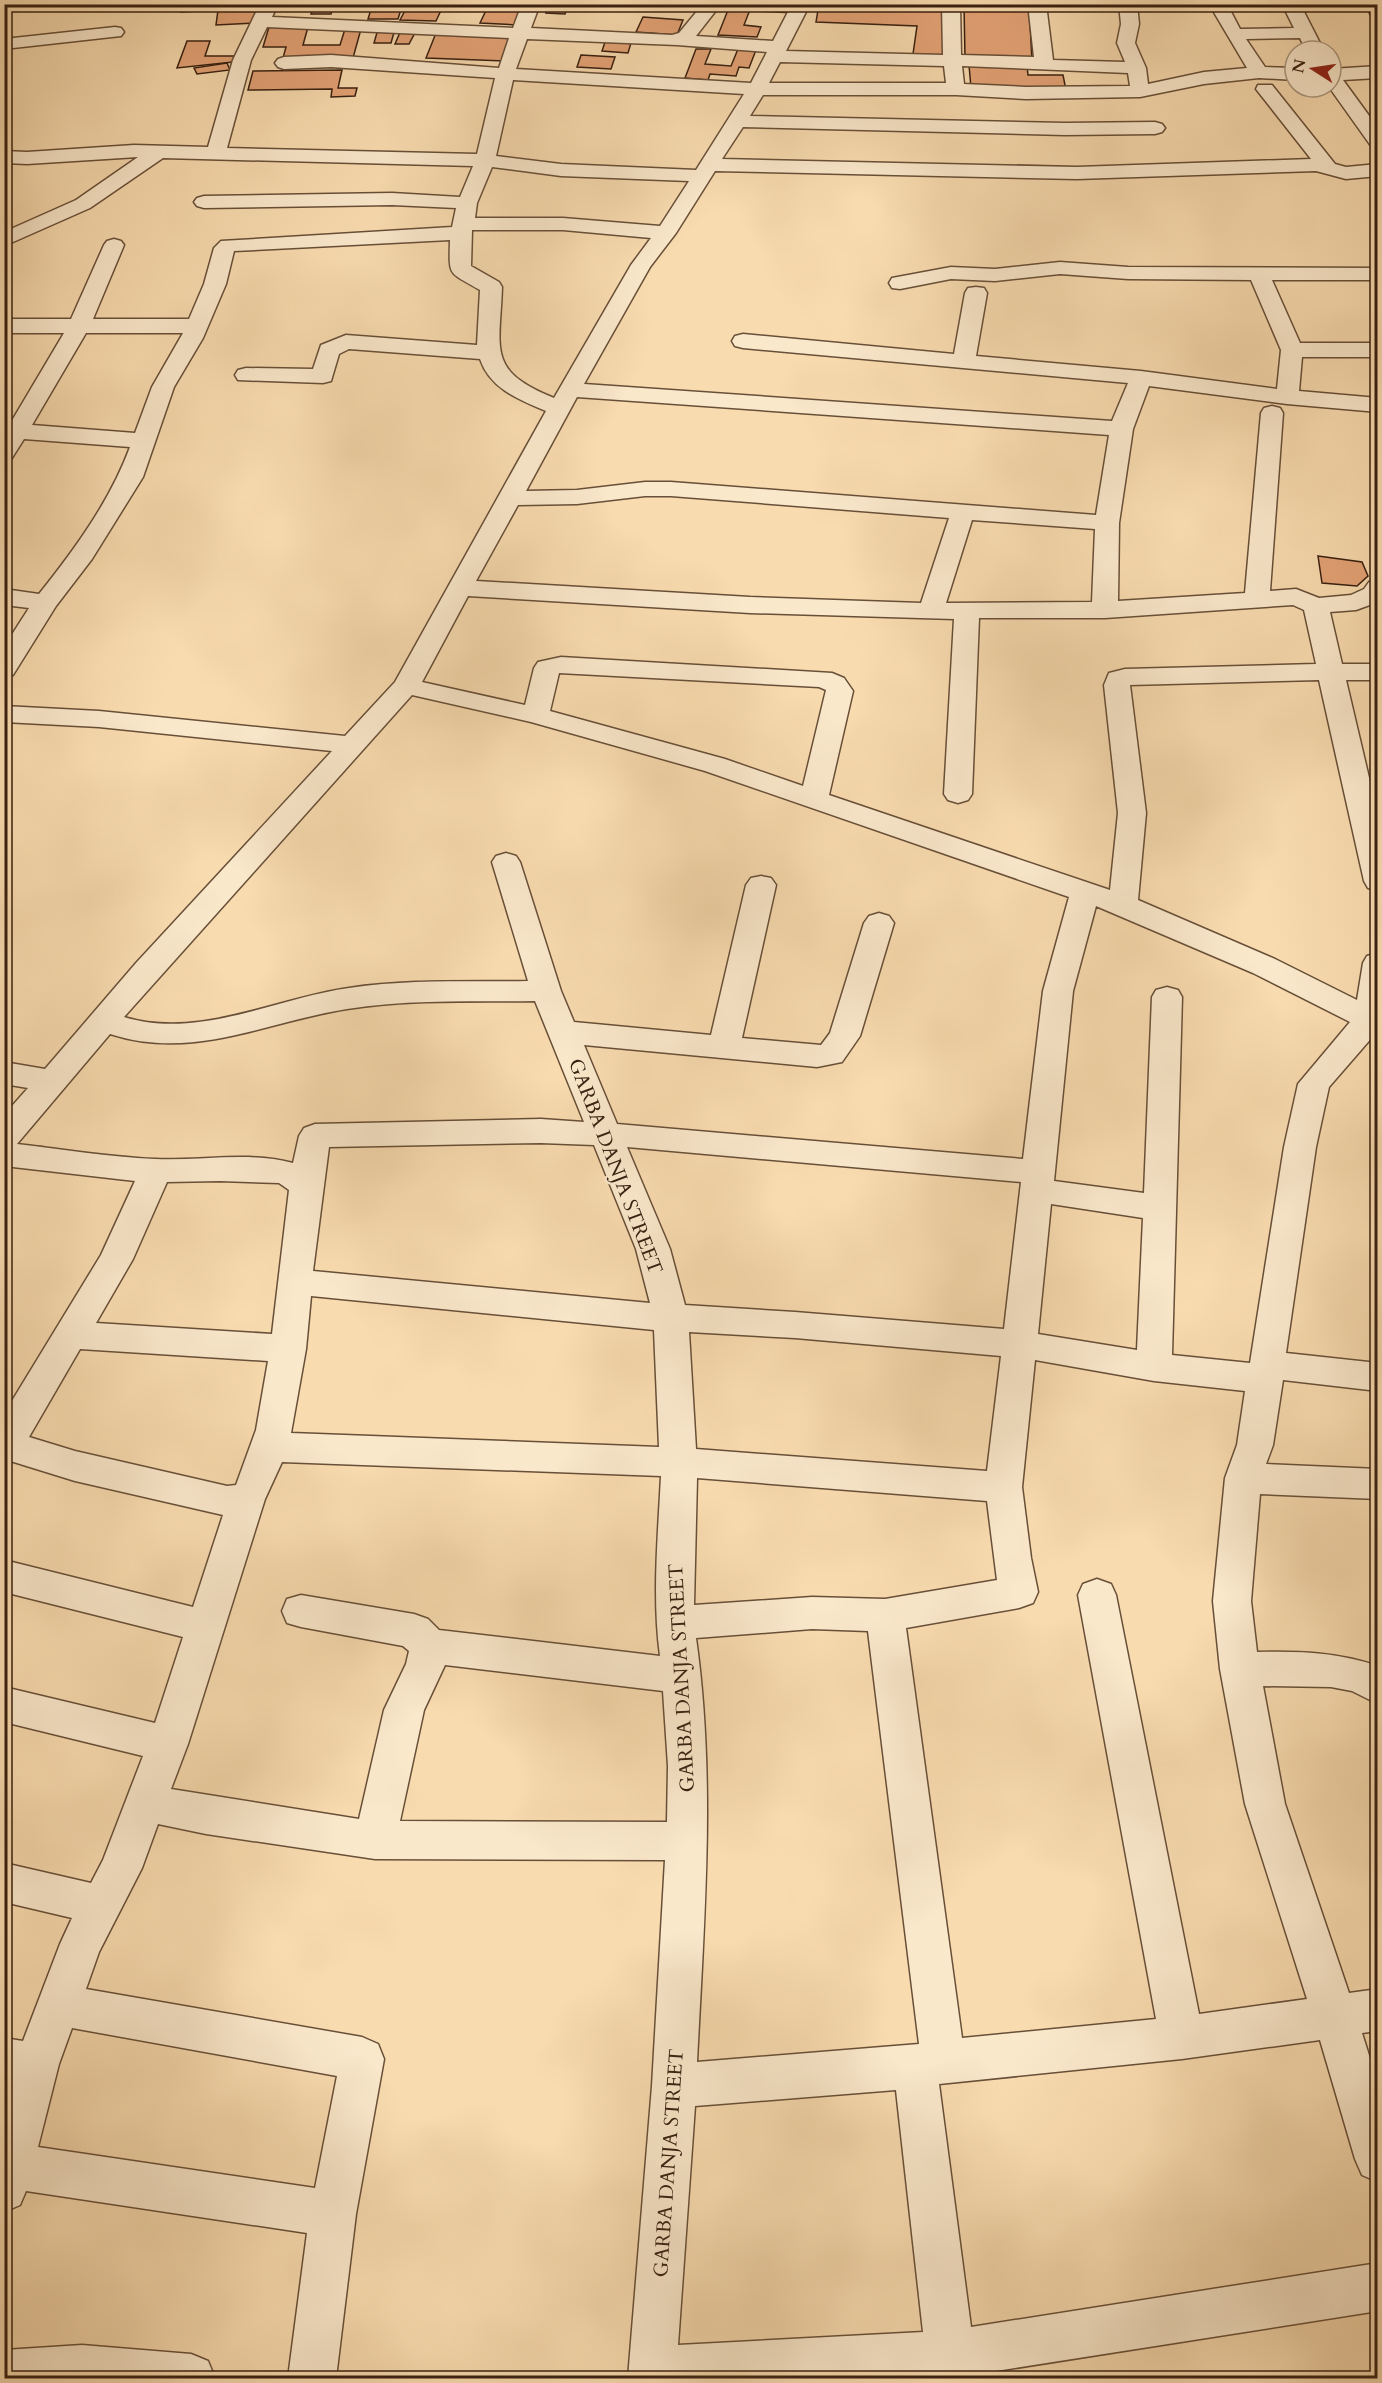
<svg xmlns="http://www.w3.org/2000/svg" width="1382" height="2383" font-family="Cardo,serif">
<style>
.building{fill:#e4a376;stroke:#382011;stroke-width:1.5}
.lines{fill:none;stroke-linecap:round;stroke-linejoin:round}
.minor-casing{stroke:#684f38;stroke-width:3}
.minor{fill:#fae8cb;fill-rule:evenodd}
.labels{text-anchor:middle;stroke-width:4.5;stroke-linejoin:round;paint-order:stroke}
.street-label{font-size:20px;fill:#382011;stroke:#fae8cb}
</style>
<rect width="100%" height="100%" fill="#f8dbaf"/>
<filter id="stains"><feTurbulence type="fractalNoise" baseFrequency=".00333" numOctaves="4"/><feColorMatrix values="0 0 0 0 .2 0 0 0 0 .09 0 0 0 0 .02 0 0 0 .5 -.17"/></filter>
<radialGradient id="worn" r=".72"><stop offset=".6" stop-color="#630" stop-opacity="0"/><stop offset="1" stop-color="#630" stop-opacity=".3"/></radialGradient>
<g class="building">
<polygon points="102,4 133,4 133,8 103,9"/>
<polygon points="216,4 256,4 255,23 216,25 218,10 181,12 182,7"/>
<polygon points="315,4 368,4 334,5 331,14 311,14"/>
<polygon points="489,4 525,4 517,25 480,23"/>
<polygon points="549,4 569,4 565,14 546,13"/>
<polygon points="819,4 947,4 944,56 913,54 917,26 816,22"/>
<polygon points="964,4 1029,4 1032,61 965,59"/>
<polygon points="408,5 443,6 436,21 400,20"/>
<polygon points="730,5 751,7 744,25 761,27 757,37 718,35"/>
<polygon points="372,6 402,6 398,19 368,19"/>
<polygon points="643,17 683,20 677,35 636,32"/>
<polygon points="269,27 308,27 303,45 340,45 345,29 361,29 353,58 283,58 286,47 263,47"/>
<polygon points="378,29 395,29 391,43 374,43"/>
<polygon points="401,30 416,31 409,44 395,44"/>
<polygon points="436,33 514,36 505,61 426,58"/>
<polygon points="187,41 210,41 205,56 235,56 233,62 177,68"/>
<polygon points="605,42 631,43 628,53 602,51"/>
<polygon points="696,49 711,49 705,64 731,66 738,49 756,50 749,68 739,67 736,76 710,74 708,80 685,78"/>
<polygon points="581,55 615,57 611,69 577,67"/>
<polygon points="227,63 230,70 197,74 194,68"/>
<polygon points="969,65 1027,66 1028,75 1063,75 1066,90 971,88"/>
<polygon points="342,70 338,88 357,88 355,96 331,97 332,89 248,90 253,71"/>
<polygon points="1318,556 1362,562 1368,576 1357,586 1322,583"/>
</g>
<g class="lines">
<defs>
<g id="minor">
<path d="M260,4h18l-6,13 241,11 9,-24h18l-9,24 141,7 7,-2 24,-29h18l-25,32 77,5 15,-29 -49,-3 -8,-5h79l-24,47 157,4 -1,-51h18l1,51 73,2 -6,-53h18l7,56 72,2 -8,-19 4,-19 -2,-20h18l2,20 -4,19 11,25 2,16 56,-12 43,-4 -38,-64h18l13,25 54,-1 -12,-24h18l24,47h-18l-6,-13 -54,1 19,28 30,1v12l-36,-2 -55,6 -64,13 -114,2 -70,-4h-193l-13,21 315,7 90,-1 7,2 3,4 -3,4 -7,2 -90,1 -322,-8 -21,32 355,8 234,-8 -55,-70 2,-4h14l63,79 11,3 32,-3v12l-32,3 -30,-8 -239,8 -362,-8 -39,62 -26,34 -66,117 528,37 16,-38 -385,-35 -8,-2 -3,-5 3,-5 8,-2 211,20 11,-61 3,-5 8,-1 8,1 3,5 -11,63 165,15 136,18 4,-39 -30,-70 -123,-1 -68,-5 -65,7 -44,-2 -51,10 -8,-1 -3,-5 3,-5 59,-11 44,2 65,-7 68,5 250,1v12h-106l28,63h78v14h-76l-3,34 79,7v14l-91,-8 -138,-18 -16,43 -14,94 -1,78 127,-8 16,-180 3,-5 8,-2 8,2 3,5 -13,178 26,-2 23,9 32,-3 13,-6 5,-7 9,-2v22l-22,8 -26,2 12,52h36v16h-32l32,136v74l-10,-2 -4,-7 -45,-201 -189,5 16,128 -8,87 137,59 82,41 6,-37 4,-7 11,-3v81h-3l-46,53 -13,60 -30,206 92,10v28l-95,-11 -10,65 -7,19 112,5v30l-118,-5 -9,107 6,51c43,-1 80,0 121,14v38l-26,-13 -21,-4 -68,-1 22,118 64,189 29,-4v42l-16,2 16,51v98l-16,-7 -7,-16 -35,-119 -138,19 -243,25 32,243 407,-64v48l-401,63v4h-349l24,-292 13,-226 -290,-1 -169,-25 -48,-10 -16,44 -43,84 -13,37 276,48 16,7 6,15 -28,155 -20,164h-48l19,-145 -281,-42 -6,14 -16,7v-110l6,-20h-6v-44l19,3 37,-97 12,-26 -68,-16v-39l87,20 12,-23 40,-104 -139,-34v-35l151,36 28,-86 -179,-45v-32l189,47 30,-92 -148,-34 -71,-22v-45l97,-159 34,-74 -131,-15v-51l24,-27 -24,-4v-22l41,7 91,-106 196,-212 -233,-24 -95,-5v-16l95,5 246,25 50,-54 151,-271c-26,-11 -56,-22 -66,-52l-131,-10 -10,5 -8,27 -8,2 -85,-3 -3,-5 3,-5 8,-2 67,1 8,-24 25,-10 131,10 3,-55c-32,-19 -31,-12 -30,-50l-216,11 -8,33 -23,54 -29,49 -31,90 -51,82 -36,47 -43,69 -9,2v-30l25,-39 -25,-3v-16l35,5c36,-45 71,-93 91,-147l-106,-8 -12,19 -8,2v-37l6,1 54,-91h-60v-14h67l33,-74 3,-4 7,-2 7,2 3,4 -31,74h96l15,-35 10,-36 7,-7 231,-14 4,-19 -64,-3 -188,3 -7,-2 -3,-4 3,-4 7,-2 188,-3 68,4 13,-31 -310,-8 -73,50 -86,38v-14l72,-32 62,-43 -111,7 -23,-1v-12l23,1 107,-7 74,2 25,-87zM267,27l242,11 -10,30 -168,-13 -47,2 -6,2 -3,4 3,4 6,2 47,-2 164,11 -18,76 -250,-6 24,-88zM527,39l150,6 90,7 -16,31 -235,-14zM780,62l164,4 2,17h-177zM962,66l166,7 2,13 -104,1 -62,-3zM513,80l231,14 -48,76 -135,-6 -65,-8zM492,167l69,9 128,5 -29,45 -97,-8h-88l2,-15zM472,230h91l88,8 -20,27 -77,133c-68,-27 -54,-49 -52,-111l-3,-5 -28,-16zM86,333h97l-31,54 -17,46 -103,-8zM577,397l532,38 -13,80 -425,-33h-26l-68,8 -51,1zM645,496h26l278,22 -28,85 -171,-6 -274,-16 42,-76 59,-1zM972,520l123,9 -3,73 -146,1zM468,596l282,17 204,6 -10,175 4,6 10,3 10,-3 4,-6 7,-176h126l188,-13 11,5 12,54 -191,5 -16,4 -5,12 14,128 -8,77 -281,-95 24,-104 -9,-13 -12,-5 -271,-16 -23,5 -4,6 -9,37 -103,-23zM559,673l260,14 7,3 -23,96 -78,-27 -175,-48zM412,695l119,27 174,49 364,126 -26,94 -20,168 -406,-35 -33,-79 233,22 25,-5 18,-26 34,-113 -5,-7 -10,-3 -10,3 -5,7 -34,110 -9,12 -79,-7 34,-153 -5,-7 -10,-2 -10,2 -5,7 -35,150 -137,-13 -13,-31 -41,-129 -4,-6 -10,-3 -10,3 -4,6 36,119c-60,1 -120,-2 -179,7 -73,10 -150,52 -225,29zM1096,906l157,67 97,49 -52,62 -14,63 -34,216 -78,-8 10,-358 -4,-7 -11,-3 -11,3 -4,7 -8,196 -90,-12 19,-190zM535,1001l49,121 -43,-3 -226,5 -11,4 -5,8 -6,27c-44,-12 -92,-2 -138,-4 -46,-2 -93,-10 -138,-15l93,-110c84,27 155,-12 237,-25 62,-10 126,-7 188,-8zM541,1143l53,2 42,104 14,54 -337,-32 16,-124zM627,1147l394,35 -17,147 -209,-17 -110,-7 -15,-56zM220,1181l59,2 10,7 -17,144 -176,-11 37,-64 34,-77zM1051,1204l92,14 -6,132 -99,-16zM311,1296l343,34 5,117 -368,-14 15,-84zM689,1332l106,6 206,18 -14,115 -291,-22zM80,1349l188,12 -12,69 -20,55 -9,1 -152,-35 -46,-14zM1035,1360l119,21 91,10 -8,54 -12,33 -12,123 7,68 25,135 62,195 -108,15 -83,-419 -5,-11 -14,-5 -14,5 -5,11 78,424 -194,19 -56,-410 113,-20 14,-5 5,-11 -7,-34 -9,-71zM282,1462l379,14c-3,61 -9,120 -1,180l-221,-26 -11,-11 -14,-5 -113,-19 -14,4 -5,12 5,12 14,4 102,19 6,5 -3,13 -22,46 -25,109 -188,-30 17,-45 77,-245zM697,1478l290,23 10,79 -112,19 -73,-2 -118,8zM812,1629l56,2 51,413 -222,18c7,-142 19,-283 -1,-424zM445,1665l218,26 5,75 -1,56 -267,-1 24,-111zM72,2028l265,48 -22,112 -277,-41 21,-83zM896,2090l27,242 -245,13 17,-239z"/>
<polygon points="1365,4 1378,4 1378,18 1372,17"/>
<polygon points="115,27 121,28 124,32 121,36 4,49 4,39"/>
<polygon points="1378,66 1378,78 1343,80 1378,128 1378,148 1371,146 1329,87 1331,69"/>
<polygon points="82,2345 191,2354 208,2361 215,2378 4,2378 4,2350"/>
</g>
</defs>
<use href="#minor" class="minor-casing"/>
<use href="#minor" class="minor"/>
</g>
<g class="labels">
<g class="street-label">
<text transform="translate(616 1166) rotate(69)" y="7">GARBA DANJA STREET</text>
<text transform="translate(681 1678) rotate(-93)" y="7">GARBA DANJA STREET</text>
<text transform="translate(668 2163) rotate(-86)" y="7">GARBA DANJA STREET</text>
</g>
</g>
<rect width="1382" height="2383" fill="none" stroke="#f8dbaf" stroke-width="24"/>
<rect x="6" y="6" width="1370" height="2371" fill="none" stroke="#382011" stroke-width="3"/>
<rect x="12" y="12" width="1358" height="2359" fill="none" stroke="#382011" stroke-width="1.5"/>
<g transform="translate(1313 69) rotate(282)"><circle r="28" fill="#fae8cb" stroke="#ac9881" stroke-width="1.5"/>
<path d="M0-4.5L10 22L0 15L-10 22Z" fill="#8f2418"/>
<text y="-9" font-size="16" font-weight="bold" text-anchor="middle" fill="#382011">N</text>
</g>
<rect width="100%" height="100%" filter="url(#stains)"/>
<rect width="100%" height="100%" fill="url(#worn)"/>
</svg>
